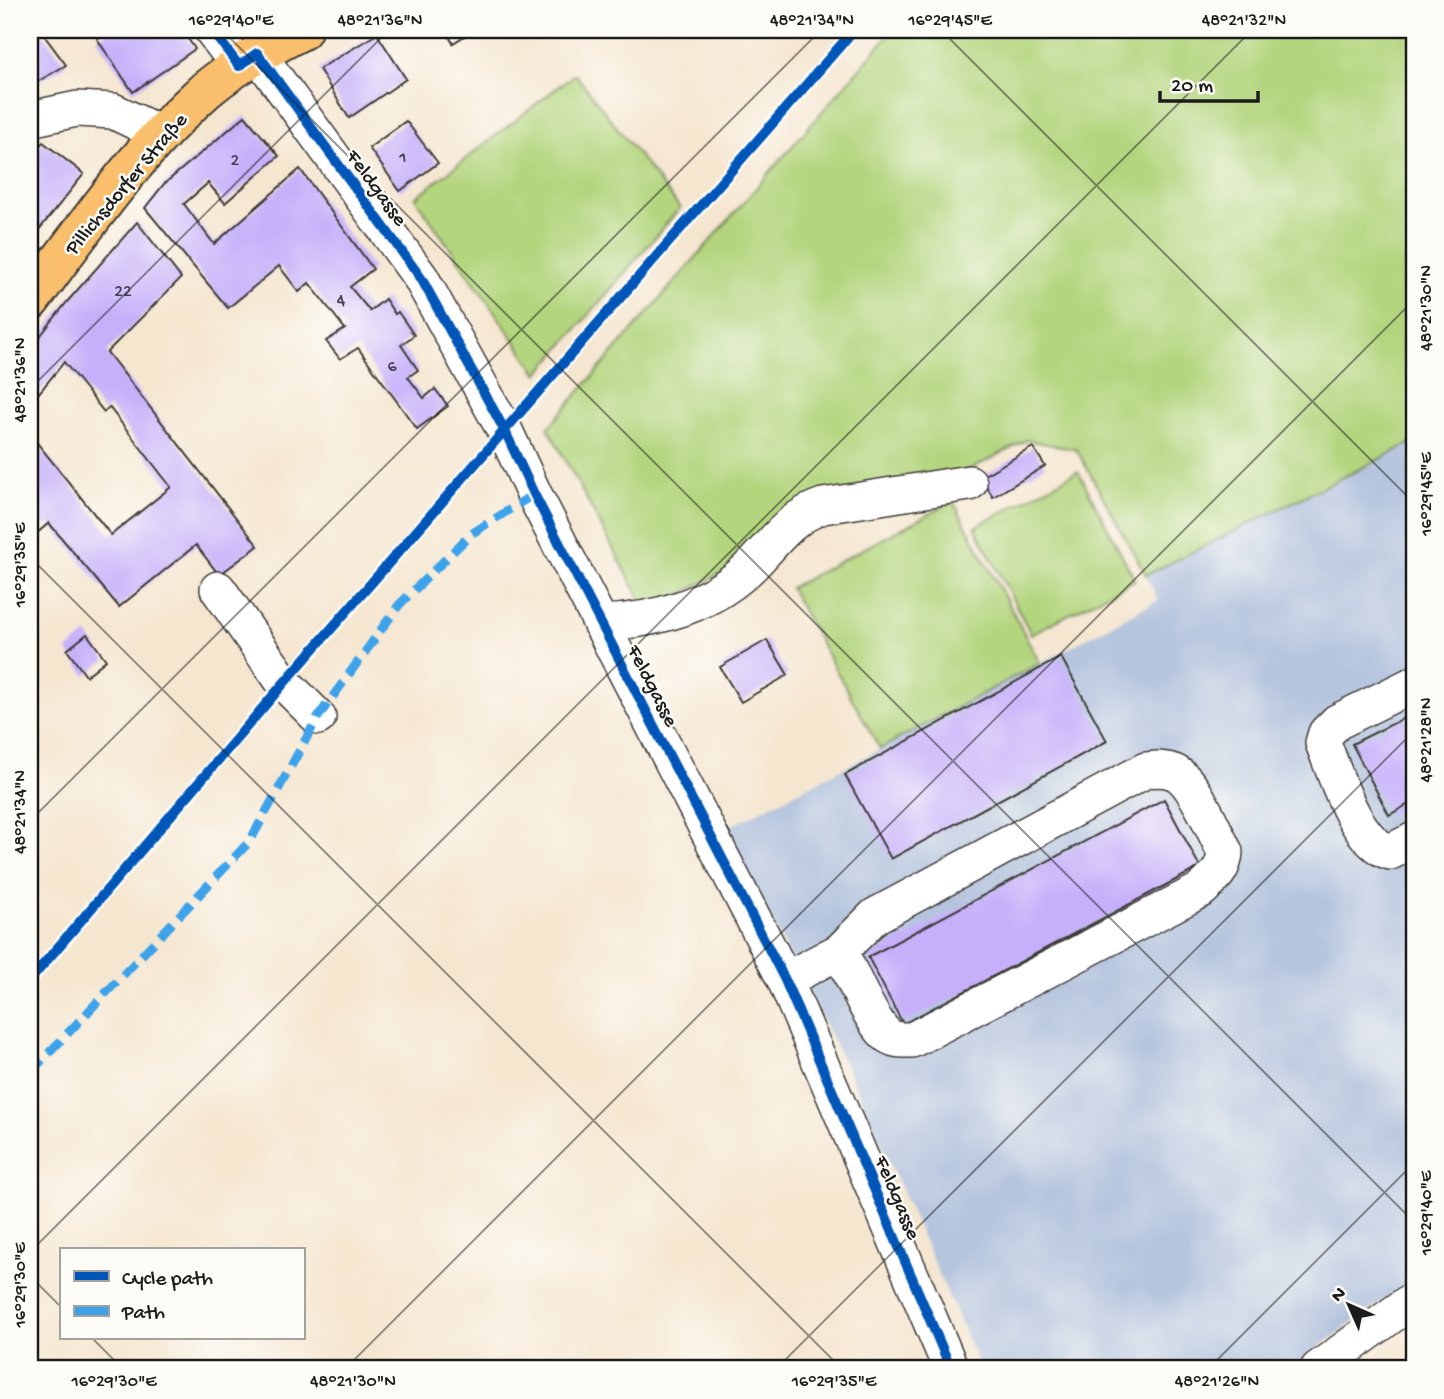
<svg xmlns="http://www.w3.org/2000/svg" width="1444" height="1399" font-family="'Gochi Hand',sans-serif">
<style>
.industrial{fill:#b6c5de}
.green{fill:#b3d57e;stroke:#68784d;stroke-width:2}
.building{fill:#c6b0fa}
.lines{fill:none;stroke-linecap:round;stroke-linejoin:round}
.minor-casing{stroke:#3d3a37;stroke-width:38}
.major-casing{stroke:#3d3a37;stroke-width:42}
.minor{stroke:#fff;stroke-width:35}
.major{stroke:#f9bf6d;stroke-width:38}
.quiet{stroke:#3da2ea;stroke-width:9;stroke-dasharray:18 9;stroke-linecap:butt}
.cycleway-casing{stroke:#fdfcf7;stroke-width:15}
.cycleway{stroke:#0057b8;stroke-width:10}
.ticks{fill:none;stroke:#1c1c1c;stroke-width:2;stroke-opacity:0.45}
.labels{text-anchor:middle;stroke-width:5;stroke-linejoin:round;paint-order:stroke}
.number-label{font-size:18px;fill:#464154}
.street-label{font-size:21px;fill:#1c1c1c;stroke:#fdfcf7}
.neatline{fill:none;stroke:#1c1c1c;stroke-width:2.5}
.ticks-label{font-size:18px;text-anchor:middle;fill:#1c1c1c}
</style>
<rect width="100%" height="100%" fill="#fdfcf7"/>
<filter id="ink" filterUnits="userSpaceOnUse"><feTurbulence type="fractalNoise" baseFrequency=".0143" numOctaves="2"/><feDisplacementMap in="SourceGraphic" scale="14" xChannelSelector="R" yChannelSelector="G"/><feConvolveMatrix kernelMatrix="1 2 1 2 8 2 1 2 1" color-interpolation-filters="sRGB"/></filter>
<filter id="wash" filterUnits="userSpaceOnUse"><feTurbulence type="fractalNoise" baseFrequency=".00686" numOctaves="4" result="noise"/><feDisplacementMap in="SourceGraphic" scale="28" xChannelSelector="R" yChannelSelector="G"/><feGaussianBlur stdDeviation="1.57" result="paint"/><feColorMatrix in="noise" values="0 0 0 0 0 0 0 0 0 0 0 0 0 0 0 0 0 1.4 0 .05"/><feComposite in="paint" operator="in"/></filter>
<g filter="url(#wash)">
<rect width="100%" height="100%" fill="#f5e6d0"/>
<polygon class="industrial" points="1414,442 1414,1278 1289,1369 981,1369 848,1070 725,829 880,749 1158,600 1146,575"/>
<g class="green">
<polygon points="893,30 1414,30 1414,442 1146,575 1077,450 1027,440 963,473 788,506 730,569 647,611 548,428"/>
<polygon points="575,74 680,208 538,374 415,198"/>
<polygon points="1078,471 1135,580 1031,634 975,527"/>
<polygon points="953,501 1040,663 880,749 790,588"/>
</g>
<g id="blocks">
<g class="building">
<polygon points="30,30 40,30 66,65 30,86"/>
<polygon points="110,30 182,30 195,49 133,92 97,39"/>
<polygon points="445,30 474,30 453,43"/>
<polygon points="377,34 406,79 349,118 319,69"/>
<polygon points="245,116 279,156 225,203 208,183 184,204 214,244 300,169 373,269 350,287 370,311 385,299 395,314 398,312 414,335 401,345 418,370 408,377 424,398 435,389 448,406 417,429 358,348 340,359 326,341 345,329 309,283 299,292 279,266 228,308 145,208 164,184"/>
<polygon points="406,121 438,163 400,191 369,148"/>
<polygon points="43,142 84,174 30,241 30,147 34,151"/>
<polygon points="137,222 181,278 107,352 258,546 219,575 196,545 119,607 49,523 30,539 30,504 32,502 30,499 30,434 111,535 171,487 109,407 104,412 64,362 30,404 30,349 67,302"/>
<polygon points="1033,447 1045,466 993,497 981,477"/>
<polygon points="87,634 106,660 86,676 67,650"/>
<polygon points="767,640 788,675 741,702 720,667"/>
<polygon points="1061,657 1107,741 891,859 845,775"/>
<polygon points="1404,718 1414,734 1414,801 1389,815 1352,744"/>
<polygon points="1164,799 1200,867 903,1024 868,957"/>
</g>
</g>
</g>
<g filter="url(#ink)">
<use href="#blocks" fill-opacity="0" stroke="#3d3a37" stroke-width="2"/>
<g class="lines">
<defs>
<g id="minor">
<polyline points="212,30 239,66"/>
<polyline points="257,53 421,278 505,431 534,494 785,980 951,1369"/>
<polyline points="30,119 77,109 113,111 161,134"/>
<polyline points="218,589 284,683 318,717"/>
<path d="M600,623c56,-2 113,-18 153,-59 22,-23 39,-48 70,-58l146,-23"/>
<path d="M1414,684l-77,38 -11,11 -3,10c13,32 32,99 67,109l24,-12"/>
<path d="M785,980l55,-29 35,-35 271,-146c10,-1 18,-2 28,2 20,8 40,60 51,80 -1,18 -11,26 -24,38l-289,150c-10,0 -18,1 -26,-6 -17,-15 -35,-62 -46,-83"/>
<polyline points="1318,1369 1414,1299"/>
</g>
<path id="major" d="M30,301c55,-74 108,-151 177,-212 29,-24 62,-42 95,-59"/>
</defs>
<use href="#minor" class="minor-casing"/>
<use href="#major" class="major-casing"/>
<use href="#minor" class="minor"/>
<use href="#major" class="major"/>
<polyline class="quiet" points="30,1073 250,841 318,717 399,605 471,534 534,494"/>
<defs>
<g id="cycleway">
<polyline points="212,30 239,66 257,53 421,278 505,431 534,494 785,980 951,1369"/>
<polyline points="30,980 284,683 854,30"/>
</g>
</defs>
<use href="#cycleway" class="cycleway-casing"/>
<use href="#cycleway" class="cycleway"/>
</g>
</g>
<path class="ticks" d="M222,30l1192,1192M941,30l473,473M30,389l359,-359M30,557l812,812M30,821l791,-791M30,1252l1222,-1222M30,1276l31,31M92,1338l31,31M345,1369l1069,-1069M776,1369l638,-638M1208,1369l206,-206"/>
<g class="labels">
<g class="number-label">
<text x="403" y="162">1</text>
<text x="235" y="165">2</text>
<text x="123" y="296">22</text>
<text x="341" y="305">4</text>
<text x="392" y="371">6</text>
</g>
<g class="street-label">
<text transform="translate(125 183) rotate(-50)" y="7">Pillichsdorfer Straße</text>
<text transform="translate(378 187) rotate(54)" y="7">Feldgasse</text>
<text transform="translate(654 685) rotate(63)" y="7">Feldgasse</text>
<text transform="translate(899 1197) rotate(67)" y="7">Feldgasse</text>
</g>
</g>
<rect width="1444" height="1399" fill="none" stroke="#fdfcf7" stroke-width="77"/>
<rect x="60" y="1248" width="245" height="91" fill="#fdfcf7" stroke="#a3a29f" stroke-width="2"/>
<rect x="74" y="1271" width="35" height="10" fill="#0057b8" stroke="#a3a29f" stroke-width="2"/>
<text x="122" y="1284" font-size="21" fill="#1c1c1c">Cycle path</text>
<rect x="74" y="1306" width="35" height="10" fill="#3da2ea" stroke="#a3a29f" stroke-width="2"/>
<text x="122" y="1318" font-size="21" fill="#1c1c1c">Path</text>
<g transform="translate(1349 1305) rotate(315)" stroke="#fdfcf7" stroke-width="5" paint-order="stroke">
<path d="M0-5L12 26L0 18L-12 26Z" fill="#1c1c1c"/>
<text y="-10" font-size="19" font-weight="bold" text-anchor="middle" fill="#1c1c1c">N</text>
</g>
<path d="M1160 91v10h98v-10" fill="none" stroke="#1c1c1c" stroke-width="3.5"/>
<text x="1171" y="91" font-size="21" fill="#1c1c1c" stroke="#fdfcf7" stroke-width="5" paint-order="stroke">20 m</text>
<rect x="38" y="38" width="1368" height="1322" class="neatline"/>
<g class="ticks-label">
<text x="231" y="25">16°29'40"E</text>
<text x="380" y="25">48°21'36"N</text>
<text x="812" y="25">48°21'34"N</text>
<text x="950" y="25">16°29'45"E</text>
<text x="1244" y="25">48°21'32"N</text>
<text transform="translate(1425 308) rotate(-90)" y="6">48°21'30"N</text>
<text transform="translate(19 380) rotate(-90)" y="6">48°21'36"N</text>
<text transform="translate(1425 494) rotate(-90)" y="6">16°29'45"E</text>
<text transform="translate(19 565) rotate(-90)" y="6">16°29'35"E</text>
<text transform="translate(1425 740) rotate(-90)" y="6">48°21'28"N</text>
<text transform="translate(19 812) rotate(-90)" y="6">48°21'34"N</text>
<text transform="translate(1425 1213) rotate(-90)" y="6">16°29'40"E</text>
<text transform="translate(19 1285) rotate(-90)" y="6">16°29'30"E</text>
<text x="114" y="1386">16°29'30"E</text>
<text x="353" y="1386">48°21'30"N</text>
<text x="834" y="1386">16°29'35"E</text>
<text x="1217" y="1386">48°21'26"N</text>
</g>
</svg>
